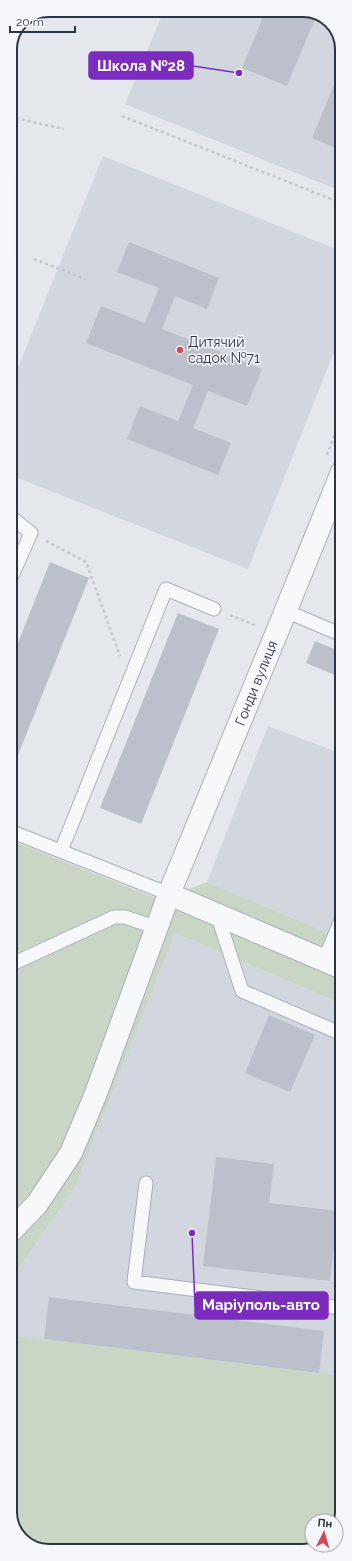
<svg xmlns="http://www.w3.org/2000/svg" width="352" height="1561" viewBox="0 0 352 1561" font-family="Raleway,sans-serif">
<rect width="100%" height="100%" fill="#e4e7ec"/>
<path fill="#d2d6de" d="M164,10H308L329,20L341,41V191L125,104Z
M103,156L341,251V334L248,569L10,475V388Z
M268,726L342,754V939L207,882Z
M175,933L342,1004V1376L11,1335V1280L75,1187Z"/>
<path fill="#c9d6c5" d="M10,840L161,900L207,882L342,939V1004L175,933L75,1187L11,1280Z
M11,1335L342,1376V1431L333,1521H312V1545H320L311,1550L44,1551L22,1540L11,1520Z"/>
<path fill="#bbc0ca" d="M266,10H308L317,14L287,86L242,68Z
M341,68V150L312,138Z
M129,242L219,278L207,309L175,296L162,329L262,369L247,406L208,391L193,428L231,443L218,475L127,439L140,406L178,421L193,385L86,343L101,306L145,323L159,288L117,272Z
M50,562L89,578L10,775V663Z
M178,613L219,629L141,824L100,808Z
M315,641L342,652V678L306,663Z
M269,1015L315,1035L290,1092L245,1073Z
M216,1157L274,1164L269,1203L338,1211L330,1281L203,1266Z
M49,1297L324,1331L319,1373L44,1339Z
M341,1441L342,1512L338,1522L333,1521Z"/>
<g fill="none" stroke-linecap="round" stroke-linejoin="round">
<g stroke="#a9aeb7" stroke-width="15">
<path id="lane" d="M10,516L31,533L10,580
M286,611L342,635
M10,831L169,894
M61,851L166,589L214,609
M217,914L242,991L342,1034
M324,960L342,918
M10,965L114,917H125L157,928
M146,1183L134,1282L342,1308"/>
</g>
<g stroke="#a9aeb7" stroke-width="24">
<path id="street" d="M169,894L342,968
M11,1231L37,1204L71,1153L95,1096L169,894L284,615L342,472"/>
</g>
<path stroke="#c2c5cb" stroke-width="2.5" stroke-dasharray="3 3" stroke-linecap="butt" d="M122,116L341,203
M10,117L64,129
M34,259L85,279
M327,455L341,418
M46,541L86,562L120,656
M230,615L257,626"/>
<use href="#lane" stroke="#f7f8fa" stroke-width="13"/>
<use href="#street" stroke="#f7f8fa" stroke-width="22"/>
</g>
<circle fill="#d1495b" stroke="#f4f6f9" stroke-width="1.5" cx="180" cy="350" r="4"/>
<g text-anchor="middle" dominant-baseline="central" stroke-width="3" stroke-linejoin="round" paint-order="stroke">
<g font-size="14" fill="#2b3445" stroke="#f4f6f9" text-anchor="start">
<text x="188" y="342">Дитячий<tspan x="188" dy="16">садок №71</tspan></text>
</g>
<g font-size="14" fill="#2b3445" stroke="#f4f6f9">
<text transform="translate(256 683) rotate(-68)">Гонди вулиця</text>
</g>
</g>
<path d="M0 0H352V1561H0ZM49 17H303A32 32 0 0 1 335 49V1512A32 32 0 0 1 303 1544H49A32 32 0 0 1 17 1512V49A32 32 0 0 1 49 17Z" fill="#f4f6f9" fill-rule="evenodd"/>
<path fill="none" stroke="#2b3445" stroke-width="2" d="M49 17H303A32 32 0 0 1 335 49V1512A32 32 0 0 1 303 1544H49A32 32 0 0 1 17 1512V49A32 32 0 0 1 49 17Z"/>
<path fill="none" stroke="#7b2cbf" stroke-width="1.5" d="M239 73L193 66M192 1233L195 1305"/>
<g fill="#7b2cbf" stroke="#f4f6f9" stroke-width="1.5">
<circle cx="239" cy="73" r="4"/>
<circle cx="192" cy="1233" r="4"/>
</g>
<g fill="#7b2cbf" stroke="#7b2cbf" stroke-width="1.5">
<rect x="89" y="52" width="104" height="27" rx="4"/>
<rect x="195" y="1292" width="133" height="27" rx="4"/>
</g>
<g font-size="15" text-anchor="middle" font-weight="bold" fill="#fff">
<text x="141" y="71">Школа №28</text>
<text x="261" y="1310">Маріуполь-авто</text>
</g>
<g transform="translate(324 1533) rotate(6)"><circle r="19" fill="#f4f6f9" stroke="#a4a8b1"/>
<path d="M0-3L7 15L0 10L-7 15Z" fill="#d1495b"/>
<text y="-6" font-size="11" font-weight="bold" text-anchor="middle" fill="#2b3445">Пн</text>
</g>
<path d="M10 26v6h65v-6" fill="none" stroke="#2b3445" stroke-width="2"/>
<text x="16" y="26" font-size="12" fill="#2b3445" stroke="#f4f6f9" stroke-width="3" paint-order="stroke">20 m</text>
</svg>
